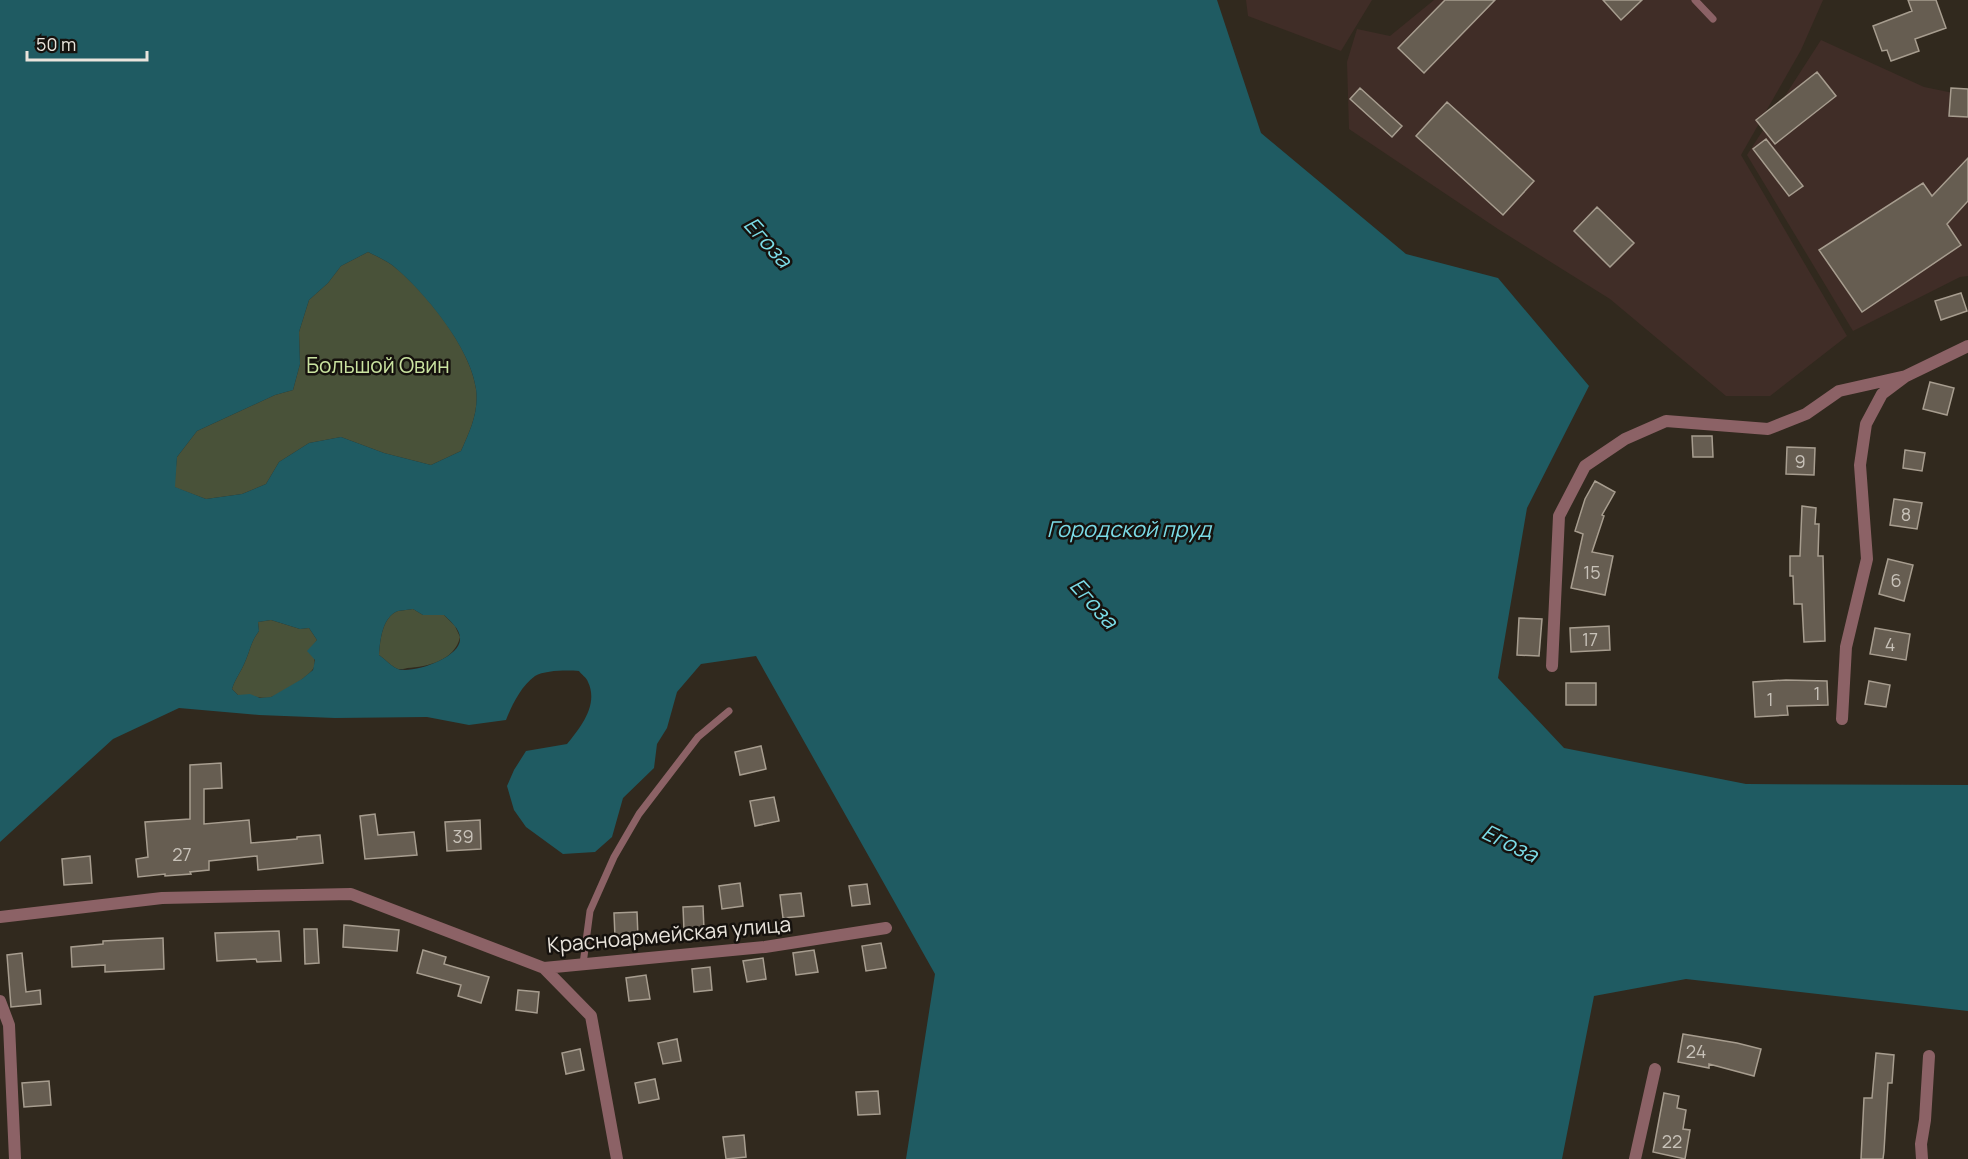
<svg xmlns="http://www.w3.org/2000/svg" width="1968" height="1159" viewBox="0 0 1968 1159" font-family="Manrope,sans-serif">
<rect width="100%" height="100%" fill="#31291e"/>
<path fill="#402d27" d="M1246,0H1372L1341,51L1248,16Z
M1434,0H1823L1801,50L1741,155L1847,336L1770,396H1726L1610,299L1498,229L1349,129L1347,62L1357,29L1390,36Z
M1821,40L1924,87L1968,96V276L1960,277L1853,331L1747,155Z"/>
<path fill="#495239" d="M368,252C376,256 385,260 392,265C424,290 471,348 476,389C479,412 470,431 461,451L431,465L384,453L341,437L309,443L279,462L266,484L242,494L206,499L174,487L177,457L197,431L275,395L293,390L300,364L299,332L309,300L328,283L341,266Z
M413,609L423,615H444L455,626L460,637C455,660 428,667 407,668C407,669 399,669 398,669C392,667 385,659 379,655C380,641 382,617 398,611C403,610 409,610 413,609Z
M271,620L300,629L309,628L317,640L311,648C313,654 316,660 314,667C311,676 280,694 271,697C262,700 249,694 238,695L232,689C235,679 241,672 245,662C250,651 251,641 259,631L258,622Z"/>
<path fill="#1f5b62" fill-rule="evenodd" d="M0,0H1217L1261,133L1406,254L1498,278L1589,386L1527,508L1498,678L1564,748L1746,784L1968,785V1011L1686,979L1594,996L1562,1159H906L935,974L756,656L701,664L677,692L667,728L657,744L654,768L623,798L612,837L595,852L563,854L526,827L514,810L507,786L514,770L526,751L567,744C580,728 599,705 588,682C587,678 581,674 579,671C568,670 545,670 535,676C521,686 512,705 506,720L469,725L427,717L335,718L259,715L179,708L113,739L0,842ZM368,252C376,256 385,260 392,265C424,291 471,348 476,389C479,412 470,431 461,451L431,465L384,453L341,437L309,443L279,462L266,484L242,494L206,499L175,487L177,457L197,431L275,395L293,390L300,364L299,332L309,300L328,283L341,266ZM413,609L423,615H444C450,621 460,629 460,638C462,657 413,674 398,669C392,667 385,659 379,655C380,641 382,617 398,611C402,610 409,610 413,609ZM271,620L300,629L309,628L317,640L307,651L315,660L313,670L302,679L271,697L260,698L250,694L238,695L232,689C235,679 241,672 245,662C250,651 251,641 259,631L258,622Z"/>
<path fill="#665d51" stroke="#a79d8f" stroke-width="1.5" d="M1445,0H1495L1424,73L1398,48Z
M1603,0H1642L1621,20Z
M1908,0H1936L1946,28L1915,39L1919,51L1891,61L1887,50L1882,51L1873,26L1912,11Z
M1817,72L1836,96L1775,144L1756,120Z
M1360,88L1402,126L1392,137L1350,99Z
M1951,88L1968,89V117L1949,116Z
M1447,102L1534,181L1503,215L1416,136Z
M1766,139L1803,186L1789,196L1753,149Z
M1968,158V201L1947,224L1961,245L1862,312L1819,250L1923,183L1932,196Z
M1597,207L1634,243L1610,267L1574,231Z
M1961,293L1967,311L1941,320L1935,301Z
M1930,382L1954,388L1947,415L1923,409Z
M1692,436H1712L1713,457H1693Z
M1787,447L1815,448L1814,475L1786,474Z
M1905,450L1925,453L1922,471L1903,468Z
M1595,481L1615,492L1602,515L1604,516L1592,552L1613,556L1605,595L1571,588L1583,534L1575,531L1585,499Z
M1894,499L1922,503L1917,529L1890,525Z
M1802,506L1816,508L1815,524H1819L1818,556H1823L1825,641L1804,642L1802,604H1794L1793,576H1790V556H1800Z
M1888,559L1913,565L1904,601L1879,594Z
M1519,618L1542,619L1539,656L1517,655Z
M1609,626L1610,650L1571,652L1570,628Z
M1875,628L1910,634L1906,660L1870,654Z
M1786,680L1827,681L1828,705L1787,706L1788,715L1755,717L1753,682Z
M1869,681L1890,685L1886,707L1865,704Z
M1566,683H1596V705H1566Z
M761,746L766,769L740,775L735,752Z
M221,763L222,788L204,789V824L249,820L251,843L297,839V837L320,835L323,863L258,870L257,856L209,861V870L190,872L191,874L165,876V874L138,877L136,859L148,857L145,822L190,819V765Z
M774,797L779,821L755,826L750,801Z
M375,814L378,835L414,832L417,855L365,859L360,816Z
M480,820L481,849L447,851L445,822Z
M90,856L92,883L64,885L62,859Z
M740,883L743,906L722,909L719,886Z
M867,884L870,904L852,906L849,886Z
M801,893L804,916L783,918L780,895Z
M703,906L704,930L684,931L683,907Z
M637,912L638,937H615L614,913Z
M344,925L399,930L397,951L343,947Z
M304,929H317L319,963L305,964Z
M279,931L281,961L257,962L256,959L217,961L215,933Z
M163,938L164,969L105,972V965L72,967L71,947L103,944V941Z
M881,943L886,968L866,971L862,946Z
M423,950L446,957L444,964L489,977L481,1003L458,996L461,985L417,973Z
M814,950L818,972L796,975L793,953Z
M22,953L26,992L40,990L41,1004L11,1007L7,955Z
M763,958L766,979L747,982L743,961Z
M710,967L712,990L694,992L692,969Z
M646,975L650,999L629,1001L626,978Z
M518,990L539,992L537,1013L516,1010Z
M1683,1034L1737,1043L1761,1049L1754,1076L1709,1064V1068L1678,1062Z
M677,1039L681,1061L663,1064L658,1043Z
M580,1049L584,1070L566,1074L562,1053Z
M1876,1053L1894,1055L1892,1083H1888L1884,1151L1883,1159H1861L1864,1098H1872Z
M655,1079L659,1099L639,1103L635,1083Z
M49,1081L51,1105L24,1107L22,1083Z
M878,1091L880,1114L858,1115L856,1092Z
M1664,1093L1679,1096L1677,1108L1686,1110L1683,1129L1690,1130L1685,1159L1653,1152Z
M744,1135L746,1157L726,1159L723,1137Z"/>
<g fill="none" stroke-linecap="round" stroke-linejoin="round">
<path stroke="#8c6266" stroke-width="7" d="M1695,0L1713,19
M583,964L590,911L614,857L639,814L698,737L729,711"/>
<path stroke="#8c6266" stroke-width="12" d="M1552,666L1559,516L1585,466L1625,439L1666,421L1768,429L1806,414L1839,391L1906,376
M1842,719L1846,647L1867,559L1860,465L1866,424L1882,394L1906,376L1968,346
M0,917L162,898L351,894L544,968L765,947L886,928
M544,968L591,1016L617,1159
M0,1001L9,1025L15,1159
M1635,1159L1655,1069
M1922,1159L1921,1144L1925,1120L1929,1056"/>
</g>
<g text-anchor="middle" dominant-baseline="central" stroke-width="5" stroke-linejoin="round" paint-order="stroke">
<g font-size="18" fill="#c8c2b9">
<text x="1800" y="461">9</text>
<text x="1906" y="514">8</text>
<text x="1592" y="572">15</text>
<text x="1896" y="580">6</text>
<text x="1590" y="639">17</text>
<text x="1890" y="644">4</text>
<text x="1817" y="693">1</text>
<text x="1770" y="699">1</text>
<text x="463" y="836">39</text>
<text x="182" y="854">27</text>
<text x="1696" y="1051">24</text>
<text x="1672" y="1141">22</text>
</g>
<g font-size="21" fill="#cae3a0" stroke="#16120e">
<text x="378" y="365">Большой Овин</text>
</g>
<g font-size="21" fill="#e9e4dc" stroke="#16120e">
<text transform="translate(669 934) rotate(-5)">Красноармейская улица</text>
</g>
<g font-size="22" font-style="italic" fill="#7bdbe6" stroke="#16120e">
<text transform="translate(768 242) rotate(48)">Егоза</text>
<text x="1129" y="529">Городской пруд</text>
<text transform="translate(1094 603) rotate(48)">Егоза</text>
<text transform="translate(1510 843) rotate(26)">Егоза</text>
</g>
</g>
<path d="M27 51v9h120v-9" fill="none" stroke="#e9e4dc" stroke-width="3"/>
<text x="36" y="51" font-size="18" fill="#e9e4dc" stroke="#16120e" stroke-width="4.5" paint-order="stroke">50 m</text>
</svg>
